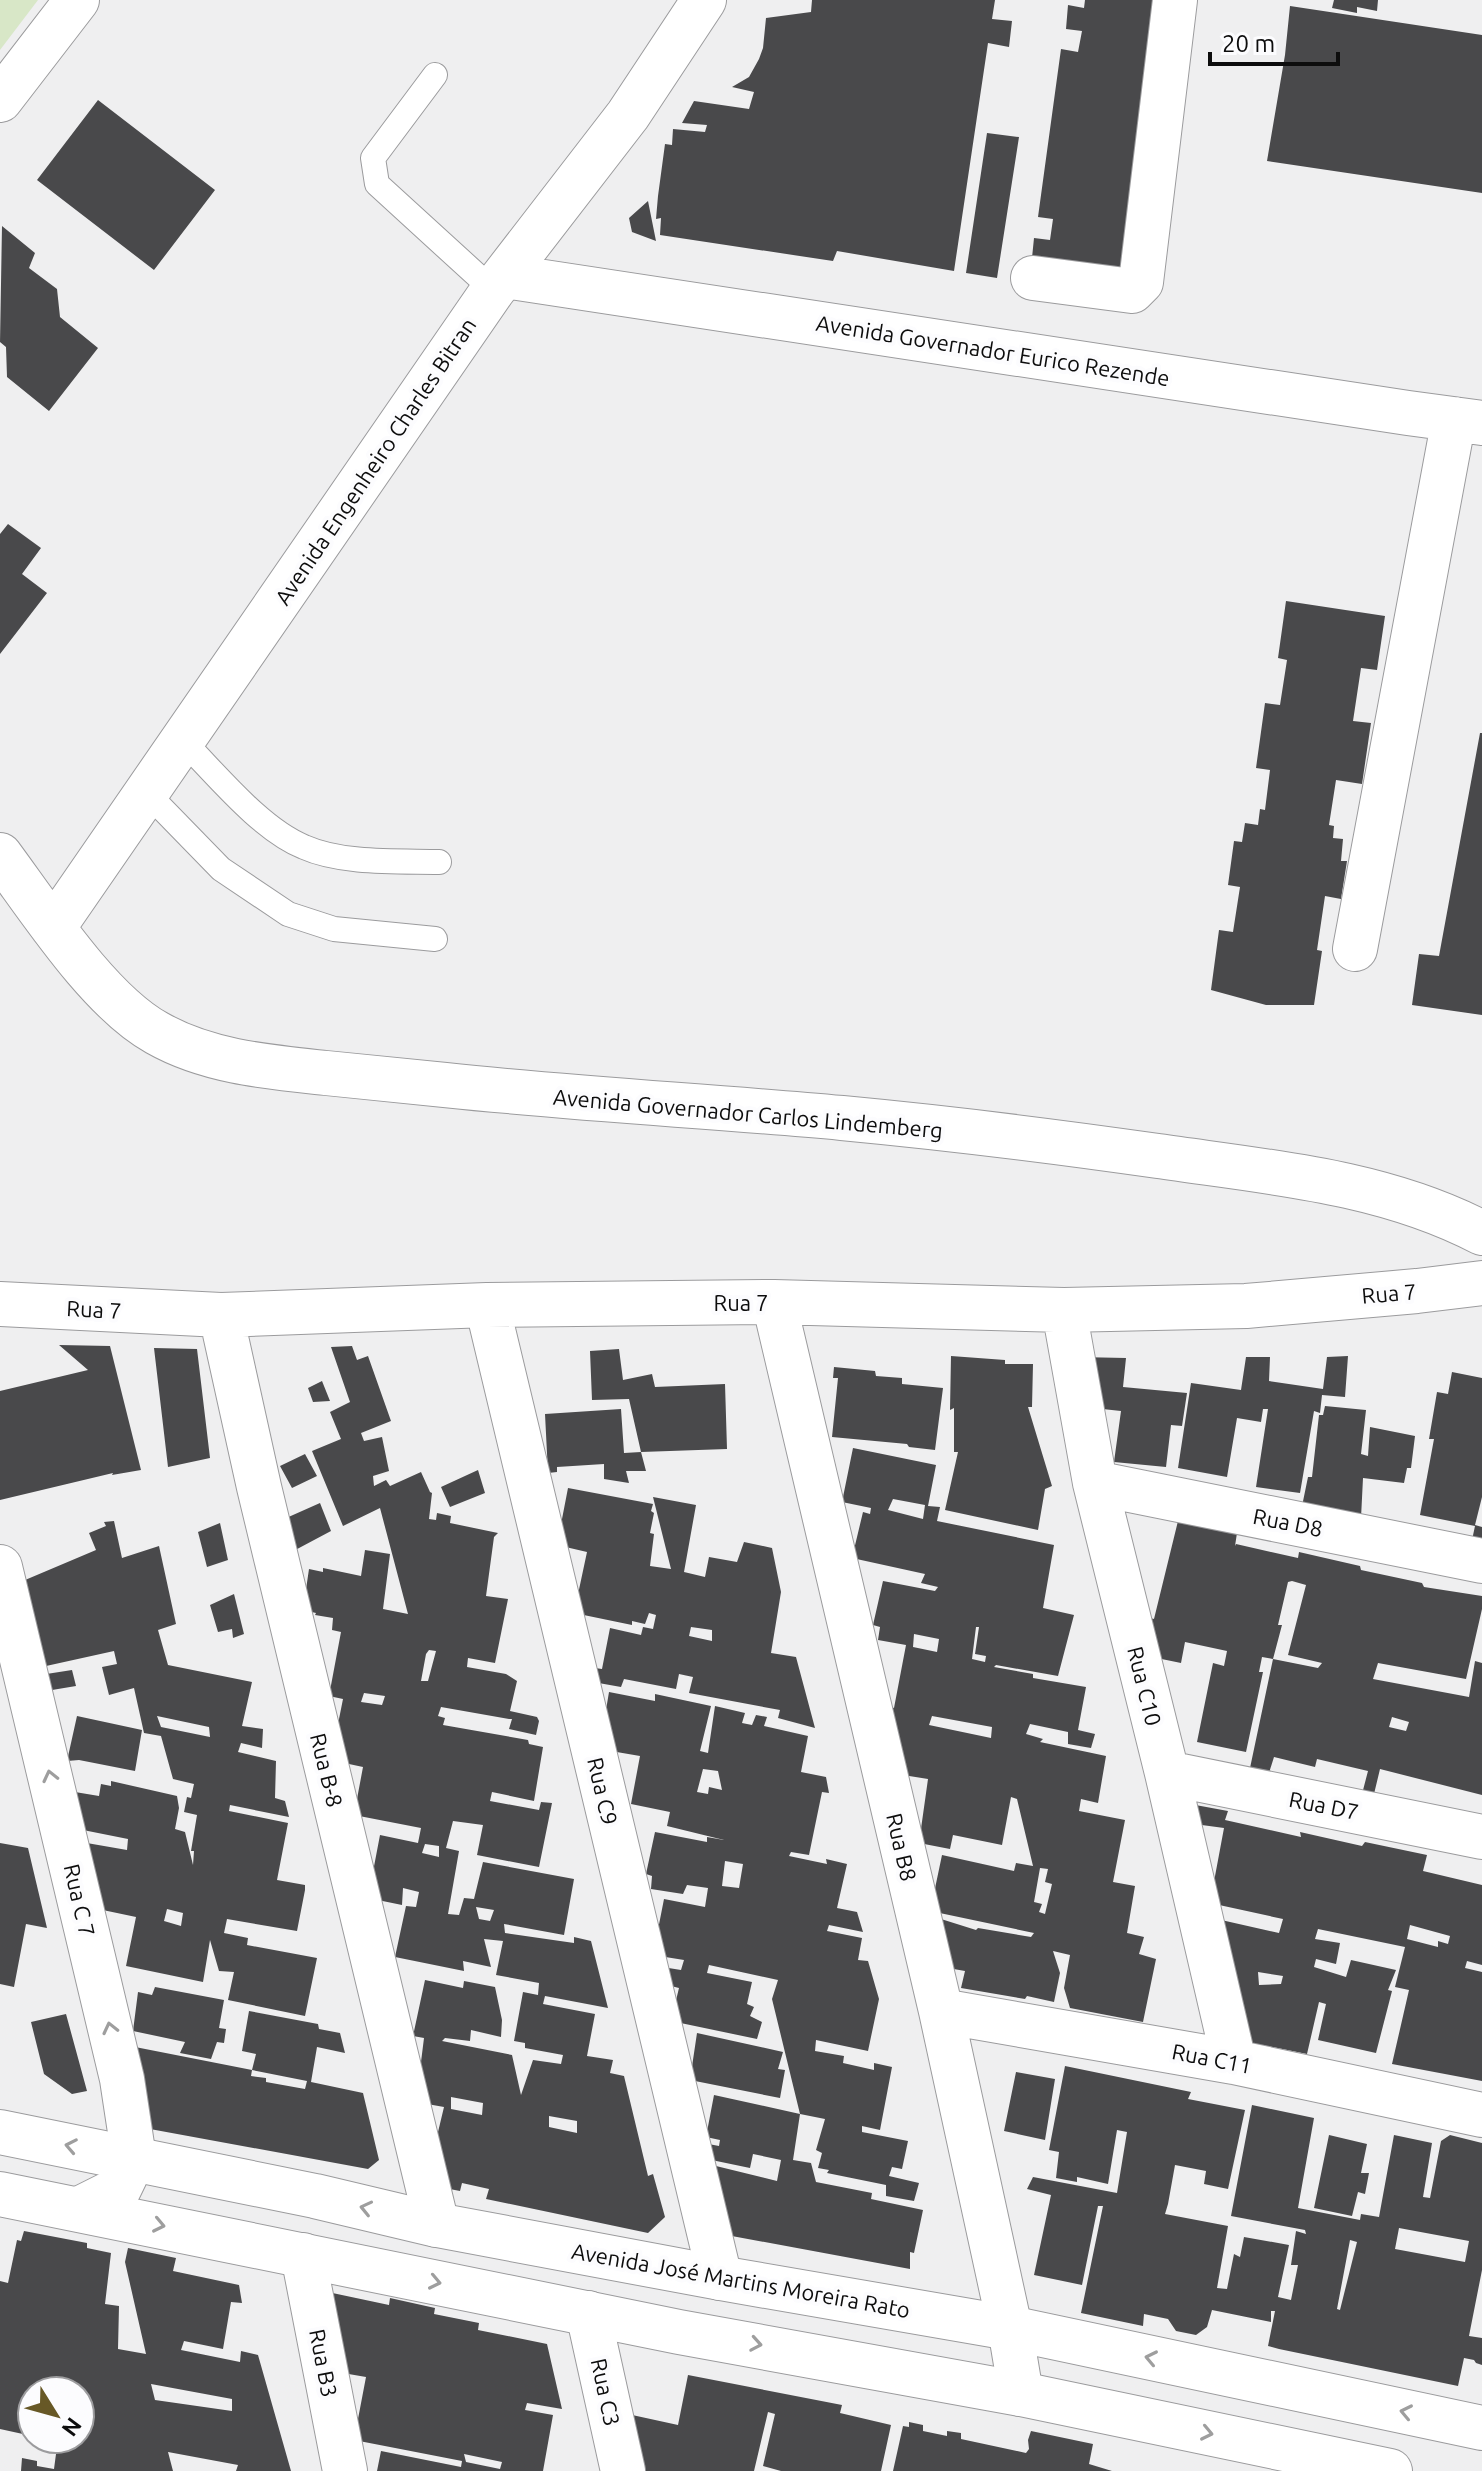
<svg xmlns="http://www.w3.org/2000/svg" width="1482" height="2471" viewBox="0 0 1482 2471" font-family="Ubuntu,sans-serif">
<rect width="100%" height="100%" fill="#efeff0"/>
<path fill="#d8e7c7" d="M0,0H38L0,50Z"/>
<path fill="#49494b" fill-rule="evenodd" d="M812,0H995L992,19L1012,21L1009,47L988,43L954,271L837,251L833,261L660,235L661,218L656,219L658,196L665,144L672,145L673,129L705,132L707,125L682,123L694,101L749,109L754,92L732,87L749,77L759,59L763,48L766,18L811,12Z
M1085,0H1155L1121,274L1032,258L1034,238L1050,240L1053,219L1038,217L1061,49L1078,52L1082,31L1066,29L1068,5L1084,8Z
M1334,0H1378L1377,11L1357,7V13L1332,8Z
M1290,6L1482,35V193L1267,161L1285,55Z
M98,100L215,190L154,270L37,180Z
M987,133L1019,137L997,278L966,273Z
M648,201L656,241L632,232L629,218Z
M2,226L35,253L29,268L57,289L60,317L98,348L49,411L7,377L6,347L0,342Z
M8,524L41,548L22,574L47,593L0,654V534Z
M1286,601L1385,616L1377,670L1361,668L1353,721L1371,723L1362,784L1336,780L1329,825L1334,826L1333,838L1343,839L1341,861H1347L1341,899L1325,896L1317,950L1322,951L1314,1005H1266L1211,990L1219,930L1233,932L1240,887L1228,885L1234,841L1242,842L1245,823L1258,825L1260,809L1265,810L1270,770L1256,768L1265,703L1280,705L1287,660L1278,658Z
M1480,733H1482V1015L1412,1005L1419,954L1439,956Z
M59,1345L110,1346L141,1470L112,1475L113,1473L0,1500V1391L88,1370Z
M352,1346L357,1360L368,1356L391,1421L361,1433L364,1441L382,1437L389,1471L373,1476L374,1486L386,1480L390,1486L421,1472L430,1492L432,1493L429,1519L436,1520L437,1513L451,1516L450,1523L498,1533L494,1537L486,1596L508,1599L495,1663L468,1658L467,1667L506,1674L517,1681L510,1711L537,1717L539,1721L536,1735L509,1729L512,1719H509L441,1707L438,1716L445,1718L443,1725L528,1740L529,1744L543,1747L534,1801L492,1792L490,1801L539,1810L541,1802L552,1803L539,1867L477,1855L483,1825L453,1821L446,1848L459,1851L448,1914L459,1915L464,1898L474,1899L483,1862L574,1879L564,1935L504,1924L505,1933L574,1943V1937L591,1941L608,2008L545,1996L543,2004L595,2014L587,2056L613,2060L610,2073L624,2076L648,2176L653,2174L665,2217L648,2233L486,2199L489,2189L462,2183L460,2191L429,2185L433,2153L444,2107L416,2102L424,2038L413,2036L425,1980L463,1988L464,1981L495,1987L502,2020L501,2037L471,2030L470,2041L445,2038L442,2041L512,2055L521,2095L533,2060L561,2064L563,2055L525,2048V2043L514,2041L523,1992L538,1995L539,1983L496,1975L503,1941L484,1939L491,1967L463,1961L464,1971L395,1957L406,1906L416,1907L419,1892L403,1888L402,1905L368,1898L380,1835L418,1843L421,1828L354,1815L363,1767L335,1761L333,1749L343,1699L329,1696L341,1632L332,1630L333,1618L315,1615L316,1613L303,1610L309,1569L323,1572V1568L361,1576L365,1550L390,1554L383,1609L408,1614L380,1508L343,1526L312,1451L341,1439L330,1412L350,1402L331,1347ZM429,1650L436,1651L428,1681H421L426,1654ZM364,1693L385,1696L382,1705L361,1702ZM425,1844L439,1846V1857L422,1853ZM476,1907L494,1910L490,1921L479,1919ZM451,2097L483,2103L482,2115L451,2109ZM549,2116L577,2121V2133L549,2127Z
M154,1348L197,1349L210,1458L168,1467Z
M619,1349L623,1380L652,1374L655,1387L725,1384L727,1449L641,1452L646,1471H626L629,1483L604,1479V1464L557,1467V1472L548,1473L545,1414L621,1409L624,1453L641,1452L629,1399L592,1400L590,1351Z
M951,1356L1005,1360V1364H1033L1032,1407H1028L1052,1486L1045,1489L1038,1530L945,1510L958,1452H954V1408L950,1410Z
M1348,1356L1345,1397L1322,1395L1320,1413L1314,1411L1300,1493L1256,1487L1268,1409H1263L1261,1422L1237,1418L1227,1477L1178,1468L1191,1383L1241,1390L1246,1357H1270L1269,1381L1323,1389L1327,1357Z
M1078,1357L1126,1358L1123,1387L1187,1393L1182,1426L1171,1425L1166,1467L1114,1462L1121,1411L1084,1407Z
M834,1367L875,1371L876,1376L902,1378V1384L943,1388L935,1450L909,1447L907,1444L832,1437L838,1378H833Z
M1452,1372L1482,1378V1497L1475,1525L1482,1527V1542L1472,1540L1475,1526L1420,1515L1434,1439H1429L1437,1392L1448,1394Z
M322,1381L330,1401L313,1402L308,1388Z
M1325,1406L1366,1410L1361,1454L1368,1456L1370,1427L1415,1436L1411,1468H1407L1404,1483L1363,1478L1361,1518L1301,1511L1308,1477H1312L1319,1415H1323Z
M853,1448L936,1465L928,1506L940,1507L937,1521L1054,1545L1043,1608L1074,1615L1058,1676L996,1665L994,1667L1033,1674V1678L1086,1687L1078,1730L1095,1734L1091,1748L1068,1744V1732L1030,1724L1026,1734L1043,1739L1040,1742L1106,1756L1098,1803L1081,1799L1079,1811L1125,1820L1113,1882L1135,1886L1127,1933L1144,1937L1139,1954L1156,1959L1143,2022L1070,2008L1064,1988L1070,1955L1053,1951L1060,1973L1054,2002L1027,1996L1025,1999L961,1988L965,1971L948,1968L941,1919L976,1930L978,1928L1031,1937L1034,1933L935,1912L933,1898L942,1855L1014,1871L1016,1863L1033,1866L1017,1799L1011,1797L1002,1845L953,1835L950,1849L919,1843L928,1779L903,1775L887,1706L894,1708L906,1645L878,1640L880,1627L873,1625L883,1581L935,1591L938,1587L921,1583L925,1574L852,1558L863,1512L870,1514L871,1508L842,1502ZM893,1499L925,1505L923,1519L888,1510ZM976,1627H979L975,1654L986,1656L985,1662L972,1659ZM914,1634L939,1639L937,1652L913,1647ZM932,1716L992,1727L991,1738L929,1725ZM1040,1868L1048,1869L1045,1882L1052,1884L1045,1914L1039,1912L1042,1904L1034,1902Z
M305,1454L317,1476L292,1488L280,1466Z
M478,1470L485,1493L450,1507L441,1487Z
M568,1488L653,1504L651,1511L654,1513L650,1533L654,1534L650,1566L671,1569L653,1497L696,1505L684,1572L705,1577L709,1557L737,1562L744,1542L772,1548L781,1592L771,1653L796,1657L815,1728L778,1718L780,1710L689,1693L693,1677L679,1674L676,1689L624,1679L621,1687L593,1682L595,1668L602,1669L610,1628L641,1635L643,1627L653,1629L656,1615L649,1613L645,1624L632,1621V1625L574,1613L587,1552L557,1545ZM691,1627L712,1630V1641L689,1636Z
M320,1503L331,1531L284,1556V1519Z
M114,1521L122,1558L159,1546L176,1624L158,1630L168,1665L252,1682L242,1726L263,1729L262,1748L241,1743L238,1752L276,1761L275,1798L285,1801L289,1817L230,1805L229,1811L288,1823L277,1880L305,1885V1890L297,1931L227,1919L224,1933L248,1938L247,1945L317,1958L305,2016L228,2000L234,1972L219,1971L210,1940L203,1982L126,1966L136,1917L98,1909L81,1842L127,1850L128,1839L78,1829L69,1791L99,1796L101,1784L111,1786V1781L177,1796L179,1808L175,1829L185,1832L193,1865L194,1851H191L197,1815L184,1812L187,1797L191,1798L194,1784L173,1779L161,1736L144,1733L134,1688L109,1695L102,1667L117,1664L114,1651L37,1668L18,1583L96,1550L89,1533L106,1526L104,1522ZM157,1716L209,1727L210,1737L161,1727ZM167,1909L183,1913L181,1926L164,1921Z
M1178,1521L1237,1533L1235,1546L1236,1544L1298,1558L1299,1552L1360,1566L1361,1570L1422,1583L1424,1587L1482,1596V1609L1466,1679L1378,1663L1373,1679L1469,1697L1475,1661L1482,1663V1795L1380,1769L1374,1794H1362L1368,1771L1317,1759L1315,1767L1274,1757L1268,1776L1250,1768L1273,1659L1318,1668L1322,1663L1288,1655L1306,1585L1292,1581L1288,1582L1278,1625H1282L1273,1659L1262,1657L1259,1672H1263L1246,1752L1197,1742L1213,1663L1224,1666L1227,1651L1185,1642L1181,1663L1147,1656L1138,1615L1154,1619ZM1392,1717L1409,1722L1406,1731L1389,1727Z
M220,1523L228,1560L207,1567L198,1532Z
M234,1594L244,1634L233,1638L232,1629L218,1632L210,1605Z
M72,1670L76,1686L52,1690V1686L43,1687L40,1675Z
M609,1692L655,1701V1694L711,1706L700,1751L708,1753L715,1706L745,1713L742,1723L752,1725L756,1715L767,1717L764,1726L808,1736L801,1772L826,1777L829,1793L822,1792L809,1855L791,1852L789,1856L827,1864L826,1859L847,1864L837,1908L857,1912L863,1932L829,1925L827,1931L862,1938L858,1960L868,1961L879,1999L868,2051L816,2040L815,2051L844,2056L843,2063L874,2070V2063L892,2067L880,2130L862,2126V2132L908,2141L902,2169L892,2167L889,2176L919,2183L914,2201L886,2196V2185L827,2173L829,2170L818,2168L822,2153L816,2150L825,2119L800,2114L772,1999L778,1980L709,1965L707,1973L752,1982L747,2004L754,2007L750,2016L762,2022L757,2039L671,2021L679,1988L659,1983L656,1966L681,1970L684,1960L653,1955L664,1899L705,1907L708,1888L687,1885L683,1894L651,1889L652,1876L646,1874L655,1832L707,1842V1837L724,1840L667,1826L670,1812L631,1804L640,1756L605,1750L602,1734ZM703,1769L718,1771L722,1790L709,1787L708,1794L697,1792ZM725,1861L743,1864L739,1888L722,1886Z
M77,1716L142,1730L135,1771L79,1760L67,1761Z
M1190,1804L1228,1811L1225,1820L1301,1837L1300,1832L1362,1846L1365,1842L1427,1855L1423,1871L1482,1885V1965L1467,1961L1465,1968L1482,1972V2081L1392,2064L1409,1990L1395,1987L1405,1947L1318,1929L1315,1939L1340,1943L1336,1964L1316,1959L1314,1967L1346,1977L1351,1960L1396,1970L1388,1990L1392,1991L1376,2053L1318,2040L1326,2004L1319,2002L1307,2054L1262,2045L1260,2053L1238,2050L1208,1917L1279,1933L1283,1919L1210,1903L1224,1828L1187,1823ZM1410,1925L1450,1936L1448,1944L1438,1941V1947L1407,1939ZM1258,1972L1283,1976L1281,1984L1259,1985Z
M0,1843L28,1848L47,1928L26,1924L14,1987L0,1984Z
M155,1987L224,2000L219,2028L226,2029L224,2043L217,2042L211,2059L180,2053L185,2042L133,2031L138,1992L152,1995Z
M249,2011L318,2024L319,2029L340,2033L345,2053L317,2047L311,2082L363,2093L379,2160L368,2169L150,2129L130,2046L252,2070L251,2076L266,2078V2082L305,2089L307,2081L252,2070L256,2054L242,2051Z
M66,2014L87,2091L72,2094L44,2074L31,2022Z
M697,2033L783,2052L778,2069L785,2070L780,2098L690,2080Z
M1065,2066L1191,2092L1188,2099L1245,2110L1228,2189L1204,2184L1206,2171L1175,2165L1168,2204L1165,2214L1228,2226L1217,2288L1227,2289L1234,2254L1240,2257L1244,2237L1289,2245L1278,2297L1291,2300L1298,2265H1291L1296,2231L1306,2234L1305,2230L1231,2216L1252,2105L1314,2118L1298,2208L1360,2220L1361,2214L1379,2217L1394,2135L1432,2143L1423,2197L1430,2198L1441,2141L1450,2135L1482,2143V2270L1469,2336L1482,2338V2365L1476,2363L1474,2360L1464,2358L1458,2386L1279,2349L1268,2346L1275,2311H1271V2322L1212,2310L1207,2327L1196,2335L1176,2331L1168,2319L1144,2314L1143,2326L1081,2313L1103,2206H1098L1082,2285L1034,2275L1051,2195L1027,2189L1033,2177L1117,2193L1127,2132L1117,2130L1108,2184L1077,2177V2182L1056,2178L1059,2152L1049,2150ZM1399,2228L1469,2241L1465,2262L1395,2249ZM1350,2240L1357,2242L1340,2310L1337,2309Z
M1016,2072L1055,2079L1045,2140L1004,2131Z
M714,2095L800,2114L793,2160L811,2163L816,2182L872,2193L871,2199L923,2210L914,2253L910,2252V2269L721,2234L716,2166L777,2181L781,2160L753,2154L750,2168L702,2158L698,2142L719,2146L720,2140L706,2137Z
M1329,2135L1367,2144L1361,2173H1369L1365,2194L1358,2192L1352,2216L1314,2208Z
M24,2231L87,2243V2248L111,2253L105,2304L119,2306L118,2349L146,2354L125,2262L128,2248L176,2258L173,2271L239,2285L242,2303L231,2302L223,2349L184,2341L181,2350L240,2362L241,2351L258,2355L291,2471H236L238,2465L168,2452L173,2471H21L22,2458L37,2461V2466L54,2469L58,2439H80V2391H32V2436L0,2429V2281L8,2283L17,2240L21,2241ZM151,2384L232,2399V2411L155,2400Z
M323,2291L389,2305L390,2298L435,2308L434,2314L479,2323L478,2330L547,2344L562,2409L527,2403L525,2410L553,2415L543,2471H377L381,2451L461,2467L462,2461L354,2440L366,2377L337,2372ZM464,2454L502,2462L500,2469L466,2462Z
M688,2375L842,2405L840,2413L891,2425L881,2471H781L763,2466L775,2414L768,2412L754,2471H633L623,2413L678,2425Z
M909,2422L923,2425V2431L947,2436V2431L961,2433V2439L1026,2453L1029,2449L1028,2440L1031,2431L1093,2444L1089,2464L1112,2471H893L903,2426L909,2427Z"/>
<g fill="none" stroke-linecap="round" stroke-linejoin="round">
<g stroke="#9b9b9d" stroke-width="26">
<path id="service" d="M435,75L373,158L377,184L493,290
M183,741C217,775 260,829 304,847C342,864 397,861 439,862
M146,792L221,869L288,914L334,929L435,939"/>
</g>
<g stroke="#9b9b9d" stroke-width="46">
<path id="minor" d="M0,100L77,0
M504,276L1408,413L1482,423
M1033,278L1132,291L1141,282L1175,0
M0,855C40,909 99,1001 157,1033C208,1062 269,1067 326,1073C366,1077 406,1081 445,1085C577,1099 710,1106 842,1118C948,1128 1053,1141 1158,1156C1268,1172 1383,1181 1482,1233
M53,928L493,290L628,115L704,0
M1355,949L1454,419
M774,1302L941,2011L1010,2328L1021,2394
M0,1304L221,1315L487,1305L774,1302L1064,1310L1246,1306L1417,1291L1482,1283
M487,1305L720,2278
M1064,1310L1095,1483L1167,1773L1234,2062
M221,1315L259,1487L437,2225
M1095,1483L1482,1561
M0,1567L122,2079L134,2158L119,2189L79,2209
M1167,1773L1482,1837
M941,2011L1234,2062L1482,2115
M303,2255L345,2471
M588,2313L623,2471"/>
</g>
<g stroke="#9b9b9d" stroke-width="46">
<path id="tertiary" d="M0,2132L315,2196L437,2225L720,2278L1010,2328L1482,2428
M0,2194L679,2332L1021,2394L1390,2471"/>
</g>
<use href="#service" stroke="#fff" stroke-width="24"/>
<use href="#minor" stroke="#fff" stroke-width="44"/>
<use href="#tertiary" stroke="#fff" stroke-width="44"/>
</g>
<defs><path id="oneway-chevron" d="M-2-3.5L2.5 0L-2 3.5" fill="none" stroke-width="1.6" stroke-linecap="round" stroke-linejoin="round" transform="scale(2)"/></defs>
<g stroke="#9e9e9e">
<use href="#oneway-chevron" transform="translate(50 1776) rotate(-103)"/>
<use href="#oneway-chevron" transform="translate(110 2028) rotate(-103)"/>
<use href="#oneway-chevron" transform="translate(71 2146) rotate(-169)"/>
<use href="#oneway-chevron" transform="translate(366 2208) rotate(-167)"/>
<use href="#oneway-chevron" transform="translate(159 2225) rotate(12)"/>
<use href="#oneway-chevron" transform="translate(435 2282) rotate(12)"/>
<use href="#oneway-chevron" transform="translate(756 2344) rotate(10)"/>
<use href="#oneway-chevron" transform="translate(1151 2358) rotate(-168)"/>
<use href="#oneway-chevron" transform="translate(1406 2412) rotate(-168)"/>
<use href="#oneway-chevron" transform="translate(1207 2433) rotate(12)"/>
</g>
<g text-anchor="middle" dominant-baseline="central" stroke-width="8" stroke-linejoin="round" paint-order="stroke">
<g font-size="22" fill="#0d0d0d" stroke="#fcfcfe">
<text transform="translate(993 350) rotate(9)">Avenida Governador Eurico Rezende</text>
<text transform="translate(375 461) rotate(-56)">Avenida Engenheiro Charles Bitran</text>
<text transform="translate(748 1113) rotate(5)">Avenida Governador Carlos Lindemberg</text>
<text transform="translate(1389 1293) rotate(-5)">Rua 7</text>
<text x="741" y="1302">Rua 7</text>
<text transform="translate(94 1309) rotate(3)">Rua 7</text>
<text transform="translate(1288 1522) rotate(11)">Rua D8</text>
<text transform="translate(1145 1686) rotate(76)">Rua C10</text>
<text transform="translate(327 1770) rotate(76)">Rua B-8</text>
<text transform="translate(603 1791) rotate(77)">Rua C9</text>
<text transform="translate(1324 1805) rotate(11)">Rua D7</text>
<text transform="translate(902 1847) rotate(77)">Rua B8</text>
<text transform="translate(80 1900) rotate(77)">Rua C 7</text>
<text transform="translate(1212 2058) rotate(11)">Rua C11</text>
<text transform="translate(741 2280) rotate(10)">Avenida José Martins Moreira Rato</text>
<text transform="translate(324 2363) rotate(79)">Rua B3</text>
<text transform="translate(606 2392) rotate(78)">Rua C3</text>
</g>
</g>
<g transform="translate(56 2415) rotate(127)"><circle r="38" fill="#fcfcfe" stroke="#9c9c9e" stroke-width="2"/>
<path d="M0-6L14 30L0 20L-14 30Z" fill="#675826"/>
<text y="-12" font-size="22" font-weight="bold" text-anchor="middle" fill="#0d0d0d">N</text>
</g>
<path d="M1210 52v12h128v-12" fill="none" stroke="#0d0d0d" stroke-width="4"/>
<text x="1222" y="52" font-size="24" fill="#0d0d0d" stroke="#fcfcfe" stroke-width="6" paint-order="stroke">20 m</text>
</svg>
